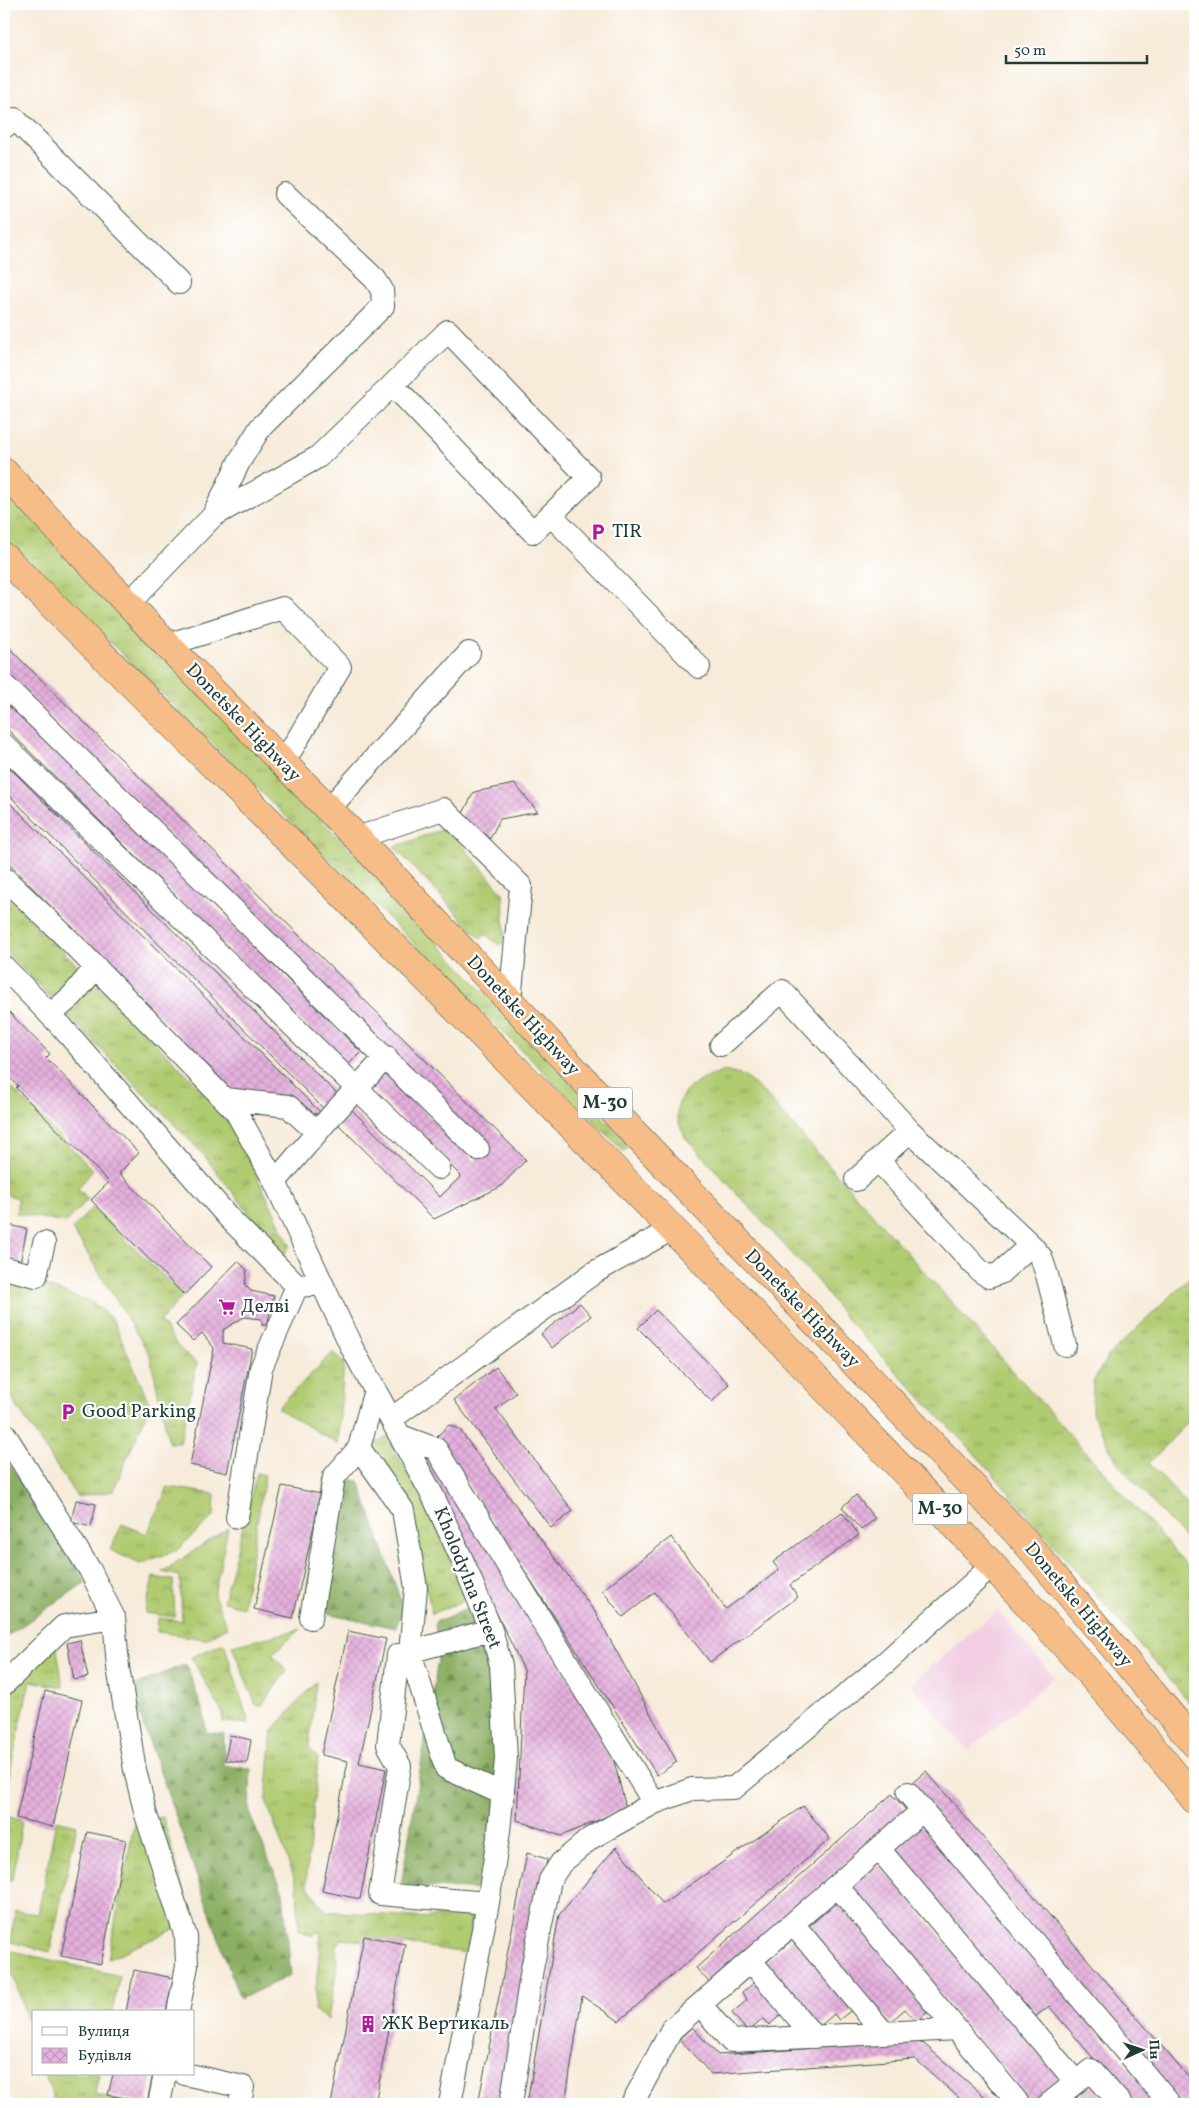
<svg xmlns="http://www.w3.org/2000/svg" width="1199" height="2108" viewBox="0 0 1199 2108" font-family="Vollkorn,serif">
<defs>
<pattern id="grass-tufts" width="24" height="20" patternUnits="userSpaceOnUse" patternTransform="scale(1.25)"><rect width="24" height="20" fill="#b1cb71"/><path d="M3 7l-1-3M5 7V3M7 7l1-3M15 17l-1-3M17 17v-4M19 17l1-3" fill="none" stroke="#8fa65e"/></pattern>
<pattern id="forest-firs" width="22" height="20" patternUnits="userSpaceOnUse" patternTransform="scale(1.25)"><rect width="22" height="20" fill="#8caf63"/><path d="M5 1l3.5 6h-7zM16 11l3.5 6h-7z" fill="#729052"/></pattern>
<pattern id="park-crowns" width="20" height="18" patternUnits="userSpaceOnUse" patternTransform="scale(1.25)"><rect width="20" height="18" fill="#b1cb71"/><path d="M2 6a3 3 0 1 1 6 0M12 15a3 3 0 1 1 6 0" fill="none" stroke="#8fa65e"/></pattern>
<pattern id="building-cross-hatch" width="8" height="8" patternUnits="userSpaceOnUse" patternTransform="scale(1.25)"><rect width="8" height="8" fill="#e5b0dd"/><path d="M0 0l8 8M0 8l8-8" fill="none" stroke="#c498be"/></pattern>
</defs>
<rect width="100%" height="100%" fill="#fff"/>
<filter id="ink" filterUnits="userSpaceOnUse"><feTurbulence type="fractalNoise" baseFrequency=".02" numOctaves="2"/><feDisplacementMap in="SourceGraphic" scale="10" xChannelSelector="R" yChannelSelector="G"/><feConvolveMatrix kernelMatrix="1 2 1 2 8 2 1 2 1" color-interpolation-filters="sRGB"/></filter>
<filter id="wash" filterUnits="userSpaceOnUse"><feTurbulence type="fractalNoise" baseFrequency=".0096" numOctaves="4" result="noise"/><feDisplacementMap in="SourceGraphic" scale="20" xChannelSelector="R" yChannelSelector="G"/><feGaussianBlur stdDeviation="1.12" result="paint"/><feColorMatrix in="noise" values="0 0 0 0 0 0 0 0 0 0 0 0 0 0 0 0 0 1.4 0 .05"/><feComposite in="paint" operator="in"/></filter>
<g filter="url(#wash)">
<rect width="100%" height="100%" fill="#f7ebd9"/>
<path fill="#f2cfe2" d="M997,1610L1054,1677L968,1751L911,1684Z"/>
<path fill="url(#grass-tufts)" stroke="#688452" d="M4,485L629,1145L624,1152L4,537Z
M441,830H445L454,836L503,893L505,940L499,945L485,934L481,939L394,847Z
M4,893L227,1114L290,1245L283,1257L203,1154L4,950Z
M724,1071L744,1076L763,1092L1195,1574V1709L985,1465L843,1315L819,1283L685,1137C683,1132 679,1125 678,1119C672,1092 703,1076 724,1071Z
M4,1080L93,1170L78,1188L88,1199L65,1223L16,1213L18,1198L4,1194Z
M93,1207L183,1296L160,1321L180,1349L197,1363L180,1443H169L150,1355L72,1229Z
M1195,1273V1415L1149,1463L1195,1514V1549L1118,1464L1092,1413L1093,1382L1108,1356Z
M4,1276L39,1284L93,1303L113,1320L150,1405L113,1491L77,1497L4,1387Z
M333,1352L344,1362L338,1444L277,1408Z
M387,1437L428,1509L467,1599L432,1614L409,1509L371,1445Z
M257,1473L265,1475L243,1607L223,1602Z
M168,1487L215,1494L214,1516L177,1550L140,1564L110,1550L122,1524L147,1534Z
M228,1528L214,1595L227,1627L205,1639L157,1632L158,1618L182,1621L180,1576L162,1572Z
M301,1629L272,1654L287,1671L261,1706L256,1705L232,1646Z
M56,1643L63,1687L30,1681L4,1799V1696Z
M224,1643L249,1724L223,1722L222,1712L191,1657Z
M316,1682L309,1748L318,1758L306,1884L326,1911L430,1918L468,1907L478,1919L473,1954L421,1946L341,1939L336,1948C340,1965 331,1999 328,2019L314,2010L321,1932L315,1933L313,1936L299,1931L297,1885L266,1801L272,1731Z
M4,1815L22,1821L13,1879L4,1884Z
M163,1817L192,1921L108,1959L135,1820Z
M56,1820L77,1825L50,1952L11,1942L15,1911L38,1914Z
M4,1949L120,1976L112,2012H34V2039Z
M45,2074H99L95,2094L133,2104H55Z"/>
<path fill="url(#forest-firs)" stroke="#56764c" d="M4,1456L86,1582L4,1638Z
M326,1478L359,1481L404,1610L395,1628L304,1608Z
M470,1608L488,1640L499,1779L484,1890L401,1885L438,1660L435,1622Z
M186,1664L204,1714L206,1732L224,1734V1765L251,1769L249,1813L283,1892L291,1975L240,1999L130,1687Z"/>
<path fill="url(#park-crowns)" stroke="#688452" d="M153,1577L173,1580L175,1617L145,1613Z"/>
<g id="blocks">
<path fill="url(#building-cross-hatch)" d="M4,643L526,1160L500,1187L434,1219L336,1122L350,1108L440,1197L461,1176L371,1087L385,1073L474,1161L487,1148L4,671Z
M4,698L361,1052L347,1066L4,726Z
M4,762L339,1096L325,1110L4,790Z
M515,784L538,812L500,819L485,848L459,821L474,792Z
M4,797L323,1115L241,1099L4,859Z
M4,1007L50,1054L46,1058L139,1153L119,1173L211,1267L184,1295L91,1200L109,1182L16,1088L18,1086L4,1071Z
M9,1225L27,1229L20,1263L4,1260V1247Z
M238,1261L247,1270L245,1285L251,1291L274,1296L267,1325H262V1319L244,1317L223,1330V1343L252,1349L227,1473L190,1465L214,1348L202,1333L193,1341L176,1325Z
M580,1303L591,1316L552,1348L541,1334Z
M656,1310L729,1384L712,1402L638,1328Z
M496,1367L516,1393L496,1409L573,1511L551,1528L454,1400Z
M449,1425L459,1429L595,1612L677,1762L657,1775L437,1436Z
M434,1457L611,1749L626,1808L561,1836L517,1820L524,1670L422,1458Z
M282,1486L321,1494L293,1618L254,1609Z
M856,1495L875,1519L861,1530L842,1507Z
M76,1500L96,1504L91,1527L71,1522Z
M842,1512L859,1535L790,1585L798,1597L710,1662L655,1592L623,1617L602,1590L671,1537L726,1609L779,1570L773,1562Z
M348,1631L386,1639L359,1763L386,1769L360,1899L322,1891L348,1761L321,1755Z
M80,1640L88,1677L74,1680L67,1643Z
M45,1691L82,1700L53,1827L16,1818Z
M230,1735L251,1740L247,1763L225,1760Z
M926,1771L1195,2085V2104H1183L910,1785Z
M892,1794L906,1810L710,1983L696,1968Z
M803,1806L830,1839L619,2021L582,1996L565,2104H527L559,1915L616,1847L663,1904Z
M923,1825L1159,2104H1132L1049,2006L1035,2017L894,1850Z
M87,1832L126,1840L101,1964L61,1956Z
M527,1853L547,1859L503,2104H478Z
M878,1863L1063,2079L1034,2104L849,1888Z
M837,1902L930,2010L916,2022L905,2009L890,2022L808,1927Z
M364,1936L405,1944L375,2104H331Z
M794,1938L854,2008L839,2020L834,2014L819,2027L765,1963Z
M134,1970L173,1978L166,2012H126Z
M756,1981L783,2013L769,2025L763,2019L748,2032L732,2013L747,2000L742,1993Z
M692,2027L718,2055L914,2041L924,2044L991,2102L966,2104L915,2059L711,2074L679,2039Z
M113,2074H153L147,2103L108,2095Z
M1092,2084L1109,2104H1082L1076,2098Z"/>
</g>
</g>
<g filter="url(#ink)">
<use href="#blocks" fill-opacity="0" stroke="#3f574d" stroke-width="1"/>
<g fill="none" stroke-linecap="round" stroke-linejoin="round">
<g stroke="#3f574d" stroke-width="24">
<path id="minor" d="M4,127L15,119L179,283
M551,515L699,667
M213,516L239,462L260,428L383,306L382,290L375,279L285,194
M129,603L213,516L318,457L448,331L589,478L533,532L393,385
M167,645L283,608L340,667L283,764
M4,685L478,1149
M4,745L439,1168
M328,810L469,653
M357,838L443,809L521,886L510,1002
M4,878L66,937L235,1110L275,1182L352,1348L434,1498L464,1564L491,1630L501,1665L506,1759L499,1831L488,1903L450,2104
M4,967L62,1027L229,1218L297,1286L322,1284
M50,1015L72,996L96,967
M721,1045L782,991L910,1131L856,1180
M225,1099L288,1106L317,1132
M910,1131L1031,1245L1041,1257L1047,1275L1065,1345
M878,1160L980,1271L989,1277L1000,1273L1031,1245
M275,1182L331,1116L386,1057
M4,1268L36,1276L44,1243
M391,1419L595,1272L672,1229
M4,1433L90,1570L114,1618L118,1667L135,1770L146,1815L186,1937L187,1966L178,2012
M401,1436L436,1449L654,1803
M359,1448L403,1510L416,1588L410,1652L446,1768L503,1794
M237,1517L261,1368L297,1286
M311,1618L334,1477L359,1448L375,1390
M4,1684L64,1626L114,1618
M908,1793L1170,2104
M879,1849L1076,2082
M837,1886L1019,2104
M488,1903L380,1894L400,1766L388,1745L398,1655L491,1630
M793,1924L884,2033
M751,1961L814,2037
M701,2005L731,2041L956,2029
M185,2074L243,2087L240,2104
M159,2104L165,2074
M511,2104L532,1969L550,1880L561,1863L591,1838L654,1803L692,1789L734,1788L885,1663L993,1565
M632,2104L672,2029L923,1810
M1049,2104L1091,2070L1121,2104"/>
</g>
<g stroke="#3f574d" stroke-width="29">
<path id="highway" d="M4,472L167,645L357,838L613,1111L1023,1539L1195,1744
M4,557C265,817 528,1077 783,1344C924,1493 1068,1639 1195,1800"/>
</g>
<use href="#minor" stroke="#fff" stroke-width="22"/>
<use href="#highway" stroke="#f7bd88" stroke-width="28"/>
</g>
</g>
<defs>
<g id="parking-bare" transform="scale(1.35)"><path d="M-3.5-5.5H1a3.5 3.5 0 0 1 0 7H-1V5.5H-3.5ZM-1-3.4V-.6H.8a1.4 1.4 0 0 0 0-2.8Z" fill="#b5179e" stroke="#fff" stroke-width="2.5" paint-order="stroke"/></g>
<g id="supermarket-bare" transform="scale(1.35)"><path d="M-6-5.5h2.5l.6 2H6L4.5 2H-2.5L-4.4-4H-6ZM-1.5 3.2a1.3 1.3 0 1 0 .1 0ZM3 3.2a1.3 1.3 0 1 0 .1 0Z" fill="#b5179e" stroke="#fff" stroke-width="2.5" paint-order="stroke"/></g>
<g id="building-bare" transform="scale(1.35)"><path d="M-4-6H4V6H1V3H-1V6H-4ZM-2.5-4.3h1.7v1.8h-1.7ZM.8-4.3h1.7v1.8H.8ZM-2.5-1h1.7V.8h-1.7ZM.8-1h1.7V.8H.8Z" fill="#b5179e" stroke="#fff" stroke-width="2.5" paint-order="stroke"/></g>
</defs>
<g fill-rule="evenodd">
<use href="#parking-bare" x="598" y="532"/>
<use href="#supermarket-bare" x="227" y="1307"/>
<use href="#parking-bare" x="68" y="1412"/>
<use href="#building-bare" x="368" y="2024"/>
</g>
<g text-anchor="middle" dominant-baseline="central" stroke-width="4.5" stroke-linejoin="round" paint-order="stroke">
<g fill="#fff" stroke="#627771" stroke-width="1">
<rect x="577.5" y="1087.5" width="55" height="31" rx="4"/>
<rect x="912.5" y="1493.5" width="55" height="31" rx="4"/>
</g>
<g font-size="18" font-weight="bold" fill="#1f3d34">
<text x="605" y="1103">М-30</text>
<text x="940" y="1509">М-30</text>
</g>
<g font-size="19" fill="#1f3d34" stroke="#fff" text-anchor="start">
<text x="612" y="532">TIR</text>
<text x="241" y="1307">Делві</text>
<text x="82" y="1412">Good Parking</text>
<text x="382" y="2024">ЖК Вертикаль</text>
</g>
<g font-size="19" fill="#1f3d34" stroke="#fff">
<text transform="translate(243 723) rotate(46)">Donetske Highway</text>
<text transform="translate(523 1016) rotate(47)">Donetske Highway</text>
<text transform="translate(802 1309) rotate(46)">Donetske Highway</text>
<text transform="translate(467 1578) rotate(68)">Kholodylna Street</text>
<text transform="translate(1078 1605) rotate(50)">Donetske Highway</text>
</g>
</g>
<rect width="1199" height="2108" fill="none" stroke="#fff" stroke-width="20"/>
<rect x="32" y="2010" width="162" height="65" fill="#ffffff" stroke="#a5b1ae"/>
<rect x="42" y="2027" width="25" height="8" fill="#ffffff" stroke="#a5b1ae"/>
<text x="78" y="2036" font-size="15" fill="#1f3d34">Вулиця</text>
<rect x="42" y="2048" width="25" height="15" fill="url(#building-cross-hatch)" stroke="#a5b1ae"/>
<text x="78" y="2060" font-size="15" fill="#1f3d34">Будівля</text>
<g transform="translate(1142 2050) rotate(87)" stroke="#ffffff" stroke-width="4" paint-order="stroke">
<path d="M0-4L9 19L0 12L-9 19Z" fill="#1f3d34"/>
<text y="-8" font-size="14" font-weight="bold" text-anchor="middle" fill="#1f3d34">Пн</text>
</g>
<path d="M1006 55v8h141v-8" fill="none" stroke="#1f3d34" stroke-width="2.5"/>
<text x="1014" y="55" font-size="15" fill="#1f3d34" stroke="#ffffff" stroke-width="4" paint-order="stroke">50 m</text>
</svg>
